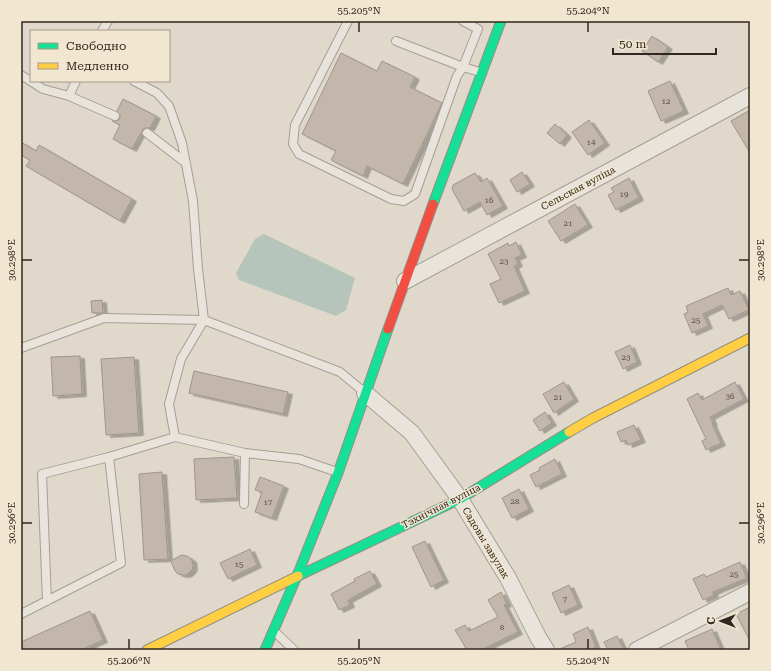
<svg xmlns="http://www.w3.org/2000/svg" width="771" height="671" viewBox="0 0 771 671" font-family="'Roboto Serif',serif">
<defs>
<filter id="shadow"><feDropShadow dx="4.5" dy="2.5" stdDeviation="0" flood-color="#0004"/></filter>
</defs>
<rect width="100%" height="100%" fill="#e0d9cb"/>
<path fill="#b6c5bb" d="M264,234L355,278L346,310L336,316L239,280L236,273L255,239Z"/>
<path fill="#c3b7ac" stroke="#a0958b" filter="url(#shadow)" d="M652,36L668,47L658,62L642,51Z
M341,53L377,71L382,61L415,77L410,87L442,103L403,184L367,166L363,176L331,160L336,151L302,134Z
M670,81L684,111L661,121L648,91Z
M123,99L156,116L150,128H145L142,130V135L140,134L132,149L113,139L120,125L112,121H116L120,119V115L117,111Z
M750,110V153L731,121Z
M589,120L605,143L588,155L572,132Z
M555,124L567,135L560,144L547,133Z
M21,142L36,151L39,145L132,199L120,221L26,166L30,160L21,155Z
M522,172L530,184L517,192L510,180Z
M475,173L481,182L487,178L503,206L487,215L480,202L464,211L452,189L453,185Z
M629,178L639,198L616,210L608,195L614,192L611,188Z
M575,204L588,225L561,241L548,221Z
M516,242L522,255L515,258L518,264L514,266L525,291L499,303L490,284L501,279L488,254L508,243L509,246Z
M728,288L731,295L740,291L749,310L729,319L722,305L703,314L708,326L692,333L684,314L688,312L686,306Z
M102,300L103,313H92L91,301Z
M630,345L637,362L623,369L615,352Z
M80,356L82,394L53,396L51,357Z
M134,357L139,433L106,435L101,359Z
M194,371L288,392L283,414L189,393Z
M564,382L574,399L554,413L543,394Z
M735,382L744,399L710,417L713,423L712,424L721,443L706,450L702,441L706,439L687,399L698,393L702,400Z
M545,412L552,423L540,431L533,420Z
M634,425L641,440L628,445L626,440L621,442L617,432Z
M234,457L237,498L196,500L194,459Z
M555,459L562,474L536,487L530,475L540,470L539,468Z
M162,472L168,559L144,560L139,474Z
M260,477L284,486L272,518L255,512L262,492L255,490Z
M519,489L529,509L512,518L502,498Z
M425,541L444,580L431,587L412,547Z
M250,549L257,565L228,579L220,563Z
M181,555L187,556L192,560L193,566L192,570L188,574L184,575L178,574L175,571L171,561Z
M740,562L747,578L713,592L714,595L703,600L693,579L704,574L706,577Z
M370,571L377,584L348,600L350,605L339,610L331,594L355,581L354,579Z
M569,585L578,605L561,613L552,593Z
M501,592L507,604L504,605L518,632L481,650H467L455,630L465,625L469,631L498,617L488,600Z
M750,607V641L736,614Z
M90,611L103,640L81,650H21V642Z
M588,627L596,647L590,650H557L576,642L573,634Z
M712,629L721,650H689L685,641Z
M617,636L624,650H608L604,642Z"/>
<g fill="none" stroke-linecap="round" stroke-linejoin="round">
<g stroke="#a59e94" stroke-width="10">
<path id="lane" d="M348,21L295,125L293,144L299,154L391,199L404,201L415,194L457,76L463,67L480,72
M102,31L108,21
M396,41L463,67L478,29L463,21
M21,75L43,89L69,96
M76,81L69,96L115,116
M134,81L157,93L169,106L182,143L193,201L198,269L204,320L181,359L169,404L175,437L245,453
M147,133L186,163
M21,348L104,318L204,320L340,372L364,392
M244,504L245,453L299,459L337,472
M47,601L42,474L109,457
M21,614L121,563L109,457L175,437
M274,631L294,650"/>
</g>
<g stroke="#a59e94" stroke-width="18">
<path id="street" d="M405,281L750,96
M365,393L412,433L460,499L508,578L538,637L546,650
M637,650L750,592"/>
</g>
<g stroke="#958e84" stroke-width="11">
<path id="fast" d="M433,204L501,21
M298,576L460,499L569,432
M265,650L297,576L338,473L388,329"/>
</g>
<g stroke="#958e84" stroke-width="11">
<path id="slow" d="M569,432L593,418L750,338
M147,650L298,576"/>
</g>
<g stroke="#958e84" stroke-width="11">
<path id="jam" d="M388,329L433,204"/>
</g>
<use href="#lane" stroke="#e8e4dc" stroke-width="8"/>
<use href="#street" stroke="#e8e4dc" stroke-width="16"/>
<use href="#fast" stroke="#16e098" stroke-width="9"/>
<use href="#slow" stroke="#ffcf43" stroke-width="9"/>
<use href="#jam" stroke="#f24e42" stroke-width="9"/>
</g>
<path fill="none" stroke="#32271e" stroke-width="1.5" d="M359,22V32M588,22V32M22,260H32M739,260H749M22,523H32M739,523H749M129,639V649M359,639V649M588,639V649"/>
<g text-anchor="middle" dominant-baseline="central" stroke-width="3" stroke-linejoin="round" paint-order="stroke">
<g font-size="8" fill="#564b42">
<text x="666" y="101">12</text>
<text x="591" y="142">14</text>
<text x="624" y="194">19</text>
<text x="489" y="200">16</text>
<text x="568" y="223">21</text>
<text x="504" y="261">23</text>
<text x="696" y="320">25</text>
<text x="626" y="357">23</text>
<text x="730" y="396">36</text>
<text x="558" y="397">21</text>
<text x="515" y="501">28</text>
<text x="268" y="502">17</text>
<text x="239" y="564">15</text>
<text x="734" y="574">25</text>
<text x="565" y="599">7</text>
<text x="502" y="627">8</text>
</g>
<g font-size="10" fill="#32271e" stroke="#f1e7d1">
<text transform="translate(578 188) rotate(-28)">Сельская вуліца</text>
<text transform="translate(441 506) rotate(-27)">Тэхнічная вуліца</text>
<text transform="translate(486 543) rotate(59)">Садовы завулак</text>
</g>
</g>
<rect width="771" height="671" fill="none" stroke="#f1e7d1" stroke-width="44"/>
<rect x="30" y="30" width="140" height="52" fill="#f1e7d1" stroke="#a59a89"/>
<rect x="38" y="43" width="20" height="6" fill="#16e098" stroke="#a59a89"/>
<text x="66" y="50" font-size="12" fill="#32271e">Свободно</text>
<rect x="38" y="63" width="20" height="6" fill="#ffcf43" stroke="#a59a89"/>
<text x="66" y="70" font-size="12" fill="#32271e">Медленно</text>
<g transform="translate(721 621) rotate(270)" stroke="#f1e7d1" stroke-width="3" paint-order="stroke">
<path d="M0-3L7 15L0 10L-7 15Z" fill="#32271e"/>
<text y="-6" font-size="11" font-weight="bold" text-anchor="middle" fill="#32271e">С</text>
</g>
<path d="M613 48v6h103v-6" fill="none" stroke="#32271e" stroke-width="2"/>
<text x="619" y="48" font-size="12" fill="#32271e" stroke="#f1e7d1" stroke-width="3" paint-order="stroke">50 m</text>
<rect x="22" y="22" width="727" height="627" fill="none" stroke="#32271e" stroke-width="1.5"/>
<g font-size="10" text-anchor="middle" fill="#32271e">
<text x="359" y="14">55.205°N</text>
<text x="588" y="14">55.204°N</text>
<text transform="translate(760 260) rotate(-90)" y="4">30.298°E</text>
<text transform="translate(11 260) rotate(-90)" y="4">30.298°E</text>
<text transform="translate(760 523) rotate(-90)" y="4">30.296°E</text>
<text transform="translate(11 523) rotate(-90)" y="4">30.296°E</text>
<text x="129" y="664">55.206°N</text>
<text x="359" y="664">55.205°N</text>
<text x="588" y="664">55.204°N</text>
</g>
</svg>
